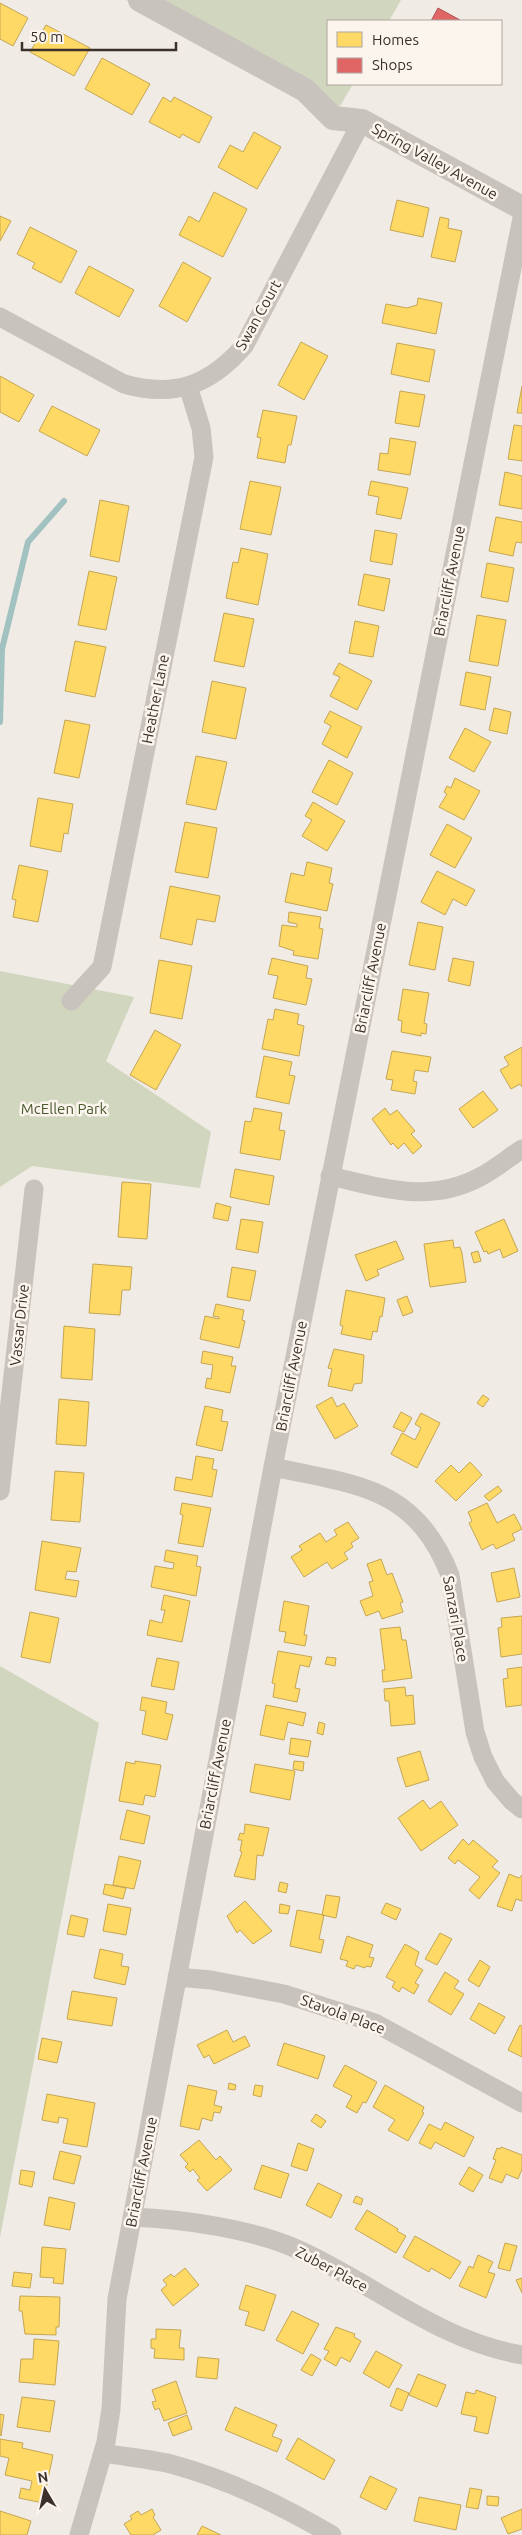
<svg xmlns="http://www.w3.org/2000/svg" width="522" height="2535" viewBox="0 0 522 2535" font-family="Ubuntu,sans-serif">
<rect width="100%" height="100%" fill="#f0ebe5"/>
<path fill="#d1d6bf" d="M126,0H401L389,21H328V84H353L333,118Z
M0,971L134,997L106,1061L211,1132L200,1188L32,1166L0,1187Z
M0,1666L99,1723L0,2237Z"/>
<path fill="#ffd966" stroke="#c4a654" d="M0,3L28,18L13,46L0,39Z
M46,25L90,48L74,76L30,52Z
M102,58L150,84L132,115L85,89Z
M163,97L171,102L174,97L212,117L199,143L182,134L180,138L149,122Z
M254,132L281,147L257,189L218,167L230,145L243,152Z
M214,192L247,209L223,257L179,235L189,216L199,222Z
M397,200L429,208L423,237L390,230Z
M0,216L11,221L0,241Z
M440,217L449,219L448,228L462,231L455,262L431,257Z
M30,227L77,251L61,283L32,268L35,263L17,254Z
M183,262L211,278L187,322L159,306Z
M89,266L134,290L119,317L75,293Z
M418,298L442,303L436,334L382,323L386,304L407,308L417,305Z
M301,342L328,356L304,400L278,385Z
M397,343L435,350L429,382L391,374Z
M0,376L34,395L19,422L0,412Z
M522,386V413H517Z
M400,391L425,395L419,427L395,423Z
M52,406L100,430L87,456L39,431Z
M263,410L297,416L291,445H288L285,463L257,458L261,438L257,437Z
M514,425L522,426V461L508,459Z
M390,438L416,442L410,475L378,470L380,453L388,454Z
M505,472L522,476V509L499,505Z
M250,481L281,487L271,535L240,529Z
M371,481L408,488L401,519L376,514L379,497L368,495Z
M100,500L129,506L119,562L90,556Z
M496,517L522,522V543L516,542L513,556L489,551Z
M375,530L397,534L392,565L370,561Z
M241,548L268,554L258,605L226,598L233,562L238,563Z
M487,563L514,568L508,602L481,597Z
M89,571L117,577L106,630L78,625Z
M364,574L390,579L384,611L358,605Z
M224,613L254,619L244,667L214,661Z
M477,615L506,620L498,666L469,661Z
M355,621L379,626L373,657L349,653Z
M75,641L106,647L95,697L65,691Z
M339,663L372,681L357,710L330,696L340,677L333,674Z
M466,672L491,677L485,710L460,705Z
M212,681L246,688L236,739L202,732Z
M494,708L511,712L507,734L489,730Z
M330,711L362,727L347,758L322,744L331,726L324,722Z
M65,720L90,725L79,778L54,773Z
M465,728L491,742L474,772L449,758Z
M196,756L227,762L216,810L186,804Z
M329,760L353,773L337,805L312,792Z
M455,778L480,791L464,820L439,807L447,794L444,792L447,786L451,788Z
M38,798L73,804L68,834L64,833L61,852L30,846Z
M313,802L345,821L327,851L302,836L312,820L305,816Z
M185,822L217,828L208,878L175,872Z
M447,824L472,838L455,868L430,855Z
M307,862L332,868L329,883L333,884L327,911L285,902L291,873L304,876Z
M19,865L48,871L38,922L13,917L16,900L12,899Z
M437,871L475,890L466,906L453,899L445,915L421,902Z
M170,886L220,896L215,922L197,919L192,945L160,938Z
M289,912L321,917L319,928L323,929L318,959L293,955L294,951L279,946L282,925L297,927V924L288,922Z
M418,922L443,927L435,970L409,965Z
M272,958L308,966L306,978L312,979L306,1005L273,998L278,976L268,974Z
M453,958L474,962L470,986L448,981Z
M159,960L192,966L182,1019L150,1013Z
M403,989L429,993L424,1023L427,1024L426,1034L421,1033V1036L401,1032L402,1021L398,1020Z
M275,1009L299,1014L297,1024L304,1026L299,1056L262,1049L268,1019L273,1020Z
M155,1030L181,1045L156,1090L130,1075Z
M522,1047V1087L520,1084L511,1089L500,1070L509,1065L504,1057Z
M392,1051L431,1057L428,1072L415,1070L413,1081L417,1082L415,1094L391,1090L393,1080L386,1079Z
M264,1056L292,1062L289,1075L295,1076L289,1104L256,1097Z
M483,1091L498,1110L473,1128L459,1109Z
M254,1108L282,1113L279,1130L285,1131L280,1160L240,1153L245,1121L251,1122Z
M385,1108L390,1115L397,1110L415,1131L411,1134L422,1146L413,1154L404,1143L398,1149L393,1143L391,1145L372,1119Z
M235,1169L274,1176L269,1205L230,1197Z
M122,1182L151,1184L147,1239L118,1237Z
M216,1203L231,1207L228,1221L213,1218Z
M241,1219L263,1222L258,1253L236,1249Z
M504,1219L518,1251L503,1258L500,1249L488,1254L487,1251L484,1252L475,1232Z
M453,1240L454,1248L460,1247L462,1253L466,1282L430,1287L424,1244Z
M396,1241L404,1259L377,1270L379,1275L366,1281L355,1255Z
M478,1251L481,1261L474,1263L471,1253Z
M93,1264L132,1267L130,1290H122L120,1315L89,1313Z
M232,1267L256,1271L250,1301L227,1297Z
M346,1290L385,1298L382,1317L380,1316L377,1332L373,1331L371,1340L341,1334L343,1326L340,1325Z
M407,1296L413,1312L403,1316L397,1300Z
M216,1304L244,1310L242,1320L245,1321L239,1348L200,1339L205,1316L219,1319V1317L213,1316Z
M64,1326L95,1329L92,1380L61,1378Z
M334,1349L364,1355L362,1383L354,1384L352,1391L328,1386L332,1369L328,1368Z
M203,1351L233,1357L231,1366H236L230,1393L205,1388L207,1378L211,1379L213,1365L201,1363Z
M483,1395L489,1399L483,1407L477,1403Z
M332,1397L337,1407L344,1403L358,1426L335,1439L316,1406Z
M59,1399L89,1402L86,1446L56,1444Z
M205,1406L223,1410L221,1421L228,1422L222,1451L196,1445Z
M401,1412L412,1418L404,1432L393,1427Z
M421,1413L440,1423L417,1468L391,1454L402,1433L415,1440L421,1428L415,1424Z
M196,1456L214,1459L212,1469L217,1470L212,1497L174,1490L176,1477L192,1480Z
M470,1462L482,1475L456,1501L435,1481L451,1465L459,1473Z
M55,1471L84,1473L80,1522L51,1520Z
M498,1486L502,1491L489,1501L484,1496Z
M182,1503L211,1508L203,1547L178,1543L183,1515L180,1514Z
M487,1503L497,1523L514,1514L522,1529L512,1534L515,1540L496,1549L493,1544L482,1550L469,1523L472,1521L468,1512Z
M348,1522L359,1538L351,1543L353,1547L344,1553L348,1559L332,1569L327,1562L304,1577L291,1557L302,1550L299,1546L320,1533L326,1542L337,1535L334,1530Z
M42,1541L81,1548L76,1572L67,1571L65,1579L79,1581L76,1597L35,1590Z
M166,1550L198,1556L196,1566L201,1567L196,1596L151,1587L155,1566L173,1569L174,1563L164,1561Z
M381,1559L387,1575L392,1573L403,1602L400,1603L403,1612L382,1619L379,1611L366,1616L360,1601L373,1596L369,1582L373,1581L367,1564Z
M514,1568L520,1597L497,1602L491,1573Z
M164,1595L190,1601L182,1642L147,1635L150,1620L162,1623L165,1610H161Z
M284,1601L309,1606L304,1635H307L305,1646L284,1642L286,1632L279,1631Z
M30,1612L59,1618L50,1663L21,1657Z
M522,1616V1654L501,1657L498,1628L502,1627L501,1618Z
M400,1627L402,1640H406L412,1678L383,1682L382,1670H385L380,1629Z
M278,1651L312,1657L309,1667L300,1665L295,1688L300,1689L297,1702L273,1697L275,1684L272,1683Z
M327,1657L336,1658L335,1666L325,1664Z
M157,1658L179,1662L174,1690L151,1686Z
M522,1667V1705L506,1707L503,1679L508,1678L507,1669Z
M405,1687L406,1696L413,1695L415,1724L391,1726L389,1701H385L384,1689Z
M142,1697L167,1702L165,1713L173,1715L167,1740L142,1734L146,1711L140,1710Z
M266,1705L306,1713L303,1726L288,1722L284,1740L260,1735Z
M319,1722L325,1724L323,1735L317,1733Z
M291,1738L311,1741L308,1757L289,1754Z
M420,1751L429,1780L406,1787L397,1758Z
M135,1761L161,1765L155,1797L145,1795L143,1805L119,1801L126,1762L135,1764Z
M294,1761L304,1762L303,1771L293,1769Z
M255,1764L295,1771L290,1800L250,1792Z
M423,1800L430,1809L441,1801L458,1825L421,1851L398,1818Z
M127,1810L150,1816L144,1844L120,1839Z
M245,1824L269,1828L263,1856L257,1855L255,1880L234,1876L242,1852L240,1851L242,1840H238L240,1833L244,1834Z
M463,1839L469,1845L473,1840L498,1861L492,1867L500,1873L479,1899L469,1890L480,1877L458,1860L455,1864L448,1858Z
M119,1856L141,1861L134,1889L113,1885Z
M509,1874L519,1878L522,1875V1901L516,1899L512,1911L497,1906Z
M280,1882L288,1884L286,1893L278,1891Z
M105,1884L126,1888L123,1899L103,1894Z
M326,1895L340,1897L336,1918L322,1915Z
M245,1901L272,1931L253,1944L240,1930L237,1933L227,1916Z
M386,1903L401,1909L396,1920L381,1913Z
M108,1904L131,1908L126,1935L103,1931Z
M280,1904L290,1906L288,1914L279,1913Z
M297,1910L324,1915L319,1939L324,1940L321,1953L290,1946Z
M71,1915L88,1919L84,1937L67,1934Z
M440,1933L452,1939L437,1965L425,1959Z
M347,1936L373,1945L369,1957L374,1958L371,1967L366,1966L365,1968L356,1965L354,1969L346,1966L348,1961L340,1959Z
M405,1944L419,1952L415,1965L423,1970L415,1983L419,1985L414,1994L402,1987L399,1992L392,1987L395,1982L386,1977Z
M100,1949L123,1954L121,1966L129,1967L125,1985L94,1978Z
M480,1960L490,1967L479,1987L468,1980Z
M445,1972L459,1981L454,1988L464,1994L451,2015L428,2001Z
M72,1991L117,1998L112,2026L67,2019Z
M479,2003L505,2017L495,2034L470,2019Z
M520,2025L522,2026V2057L508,2050Z
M227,2030L233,2042L245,2036L250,2046L214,2064L209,2055L204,2058L197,2045Z
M42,2038L62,2042L57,2063L38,2059Z
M284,2043L325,2056L318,2079L277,2065Z
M345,2065L377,2082L366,2103L363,2102L357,2113L346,2107L352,2096L333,2086Z
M229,2083L236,2085L235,2090L228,2089Z
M188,2085L217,2091L214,2105L222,2107L220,2113L214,2112L212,2121L202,2118L199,2130L180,2126Z
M255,2085L263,2086L261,2097L253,2095Z
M385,2085L424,2107L422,2112L424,2113L408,2141L388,2130L395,2120L373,2107Z
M47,2094L95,2103L87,2147L63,2143L68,2119L59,2117L58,2123L42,2120Z
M316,2114L326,2121L321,2128L311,2121Z
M445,2122L474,2137L464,2157L435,2142L431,2149L419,2143L429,2124L441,2130Z
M199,2140L216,2160L220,2156L232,2170L207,2191L197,2180L200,2178L193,2169L190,2172L185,2167L188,2164L180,2155Z
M298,2143L314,2149L307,2171L291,2166Z
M501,2147L522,2155V2169L518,2179L506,2174L502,2183L489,2178L496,2160L493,2159L497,2148L500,2149Z
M60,2151L81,2156L74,2184L53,2179Z
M262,2165L289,2174L281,2198L254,2189Z
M469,2167L483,2175L473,2192L459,2184Z
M21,2170L35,2172L32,2187L19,2184Z
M318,2183L342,2195L331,2218L306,2205Z
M356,2196L363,2199L361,2205L353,2202Z
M49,2197L75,2203L70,2230L44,2225Z
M367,2210L398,2229L397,2231L406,2236L396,2253L355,2229Z
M415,2236L461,2262L450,2279L431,2268L429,2272L403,2257Z
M505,2243L517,2246L510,2271L498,2268Z
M42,2247L66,2249L63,2284L53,2283L54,2278L40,2277Z
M478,2255L493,2262L488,2272L495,2274L486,2298L459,2286L469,2266L473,2268Z
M185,2268L199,2285L173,2306L161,2290L167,2285L163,2280L171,2274L174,2277Z
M14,2272L32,2274L30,2288L12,2286Z
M522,2278V2293L516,2280Z
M246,2285L276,2295L264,2331L245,2325L249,2312L239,2309Z
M20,2296L60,2297L59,2327H56V2335L25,2334L22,2311H19Z
M292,2311L319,2324L303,2354L276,2340Z
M336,2327L355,2334L354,2337L361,2341L350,2362L341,2357L336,2366L324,2359L329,2351L324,2349Z
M156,2329L181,2330L179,2348H184V2360L154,2358L155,2349L151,2348V2339H156Z
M34,2339L59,2341L55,2385L19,2382L21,2359H33Z
M376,2351L402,2365L389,2388L363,2373Z
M311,2354L321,2360L312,2376L301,2370Z
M198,2357L219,2359L217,2379L196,2377Z
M418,2374L446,2385L437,2407L409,2395Z
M176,2381L187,2413L164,2421L159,2408L155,2410L152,2402L156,2401L152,2390Z
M397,2388L409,2393L402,2411L390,2406Z
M476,2390L496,2397L488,2434L474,2431L477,2417L461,2414L466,2392L475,2394Z
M22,2397L55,2401L50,2432L17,2427Z
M235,2407L277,2425L272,2436L282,2440L277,2452L225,2430Z
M0,2414L4,2415L1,2436L0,2435Z
M187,2415L192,2429L173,2436L168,2423Z
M298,2438L335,2460L324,2480L286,2459Z
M0,2439L23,2443L22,2448L53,2455L43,2503L19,2498L21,2488L30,2490L32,2481L5,2475L9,2458L0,2456Z
M370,2476L397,2489L386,2510L360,2497Z
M470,2488L482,2490L478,2509L466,2507Z
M487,2496L499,2497L498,2506L487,2505Z
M419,2497L461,2505L456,2530L414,2521Z
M152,2509L155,2515L153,2517L161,2530L153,2535H131L124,2524L132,2519L130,2516L138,2511L141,2515Z
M522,2509V2529L508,2534L501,2518Z
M0,2511L31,2521L27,2535H0Z
M202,2526L221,2535H197Z"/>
<path fill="#e06666" stroke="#ae5654" d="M438,8L460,20V21H431Z"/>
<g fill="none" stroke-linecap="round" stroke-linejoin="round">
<path stroke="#a1c2c1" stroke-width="6" d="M0,722L2,649L28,542L64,501"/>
<path stroke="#c9c3be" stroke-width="19" d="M0,317L124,384C174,398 209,386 244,346L362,121
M71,1001L102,967L204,457L201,428L188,386
M330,1176C383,1188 429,1204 480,1177C495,1169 508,1158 522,1149
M273,1467C356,1485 415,1486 450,1575L475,1732L483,1757L495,1781L512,1801L522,1809
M0,1491L34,1189
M177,1977L211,1980L284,1994L375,2023L522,2103
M132,2217C183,2219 253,2229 299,2250C374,2284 439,2341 522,2355
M103,2453C126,2457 150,2459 171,2464C230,2480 280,2505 332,2535
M79,2535L106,2442L111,2409L117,2299L273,1467L522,218"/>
<path stroke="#c9c3be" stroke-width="24" d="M140,0L305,90L333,118L362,121L522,208"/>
</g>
<g text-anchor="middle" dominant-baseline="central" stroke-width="5" stroke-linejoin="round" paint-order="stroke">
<g font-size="15" fill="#3b302b" stroke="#fbf5ee">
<text transform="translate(435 161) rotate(29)">Spring Valley Avenue</text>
<text transform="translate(258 315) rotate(-61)">Swan Court</text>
<text transform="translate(449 581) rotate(-79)">Briarcliff Avenue</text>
<text transform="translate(155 699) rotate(-79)">Heather Lane</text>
<text transform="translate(370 978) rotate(-79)">Briarcliff Avenue</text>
<text transform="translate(19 1325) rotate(-84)">Vassar Drive</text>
<text transform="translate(291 1376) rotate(-79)">Briarcliff Avenue</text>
<text transform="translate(456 1619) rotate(80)">Sanzari Place</text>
<text transform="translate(215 1774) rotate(-79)">Briarcliff Avenue</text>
<text transform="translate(343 2014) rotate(20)">Stavola Place</text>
<text transform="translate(141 2172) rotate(-79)">Briarcliff Avenue</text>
<text transform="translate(332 2269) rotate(28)">Zuber Place</text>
</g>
<g font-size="15" fill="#4a5a2e" stroke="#fbf5ee">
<text x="64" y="1108">McEllen Park</text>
</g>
</g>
<rect x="327" y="20" width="175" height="65" fill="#fbf5ee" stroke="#aea6a0"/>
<rect x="337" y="32" width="25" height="15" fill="#ffd966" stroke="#aea6a0"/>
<text x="372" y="45" font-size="15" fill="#3b302b">Homes</text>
<rect x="337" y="58" width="25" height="15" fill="#e06666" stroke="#aea6a0"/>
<text x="372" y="70" font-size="15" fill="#3b302b">Shops</text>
<g transform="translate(45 2490) rotate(351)" stroke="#fbf5ee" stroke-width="4" paint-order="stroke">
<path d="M0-4L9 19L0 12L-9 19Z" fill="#3b302b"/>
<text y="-8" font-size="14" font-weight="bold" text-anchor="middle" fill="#3b302b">N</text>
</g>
<path d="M22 42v8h154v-8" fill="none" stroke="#3b302b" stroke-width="2.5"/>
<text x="30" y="42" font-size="15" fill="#3b302b" stroke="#fbf5ee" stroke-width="4" paint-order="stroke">50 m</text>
</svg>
